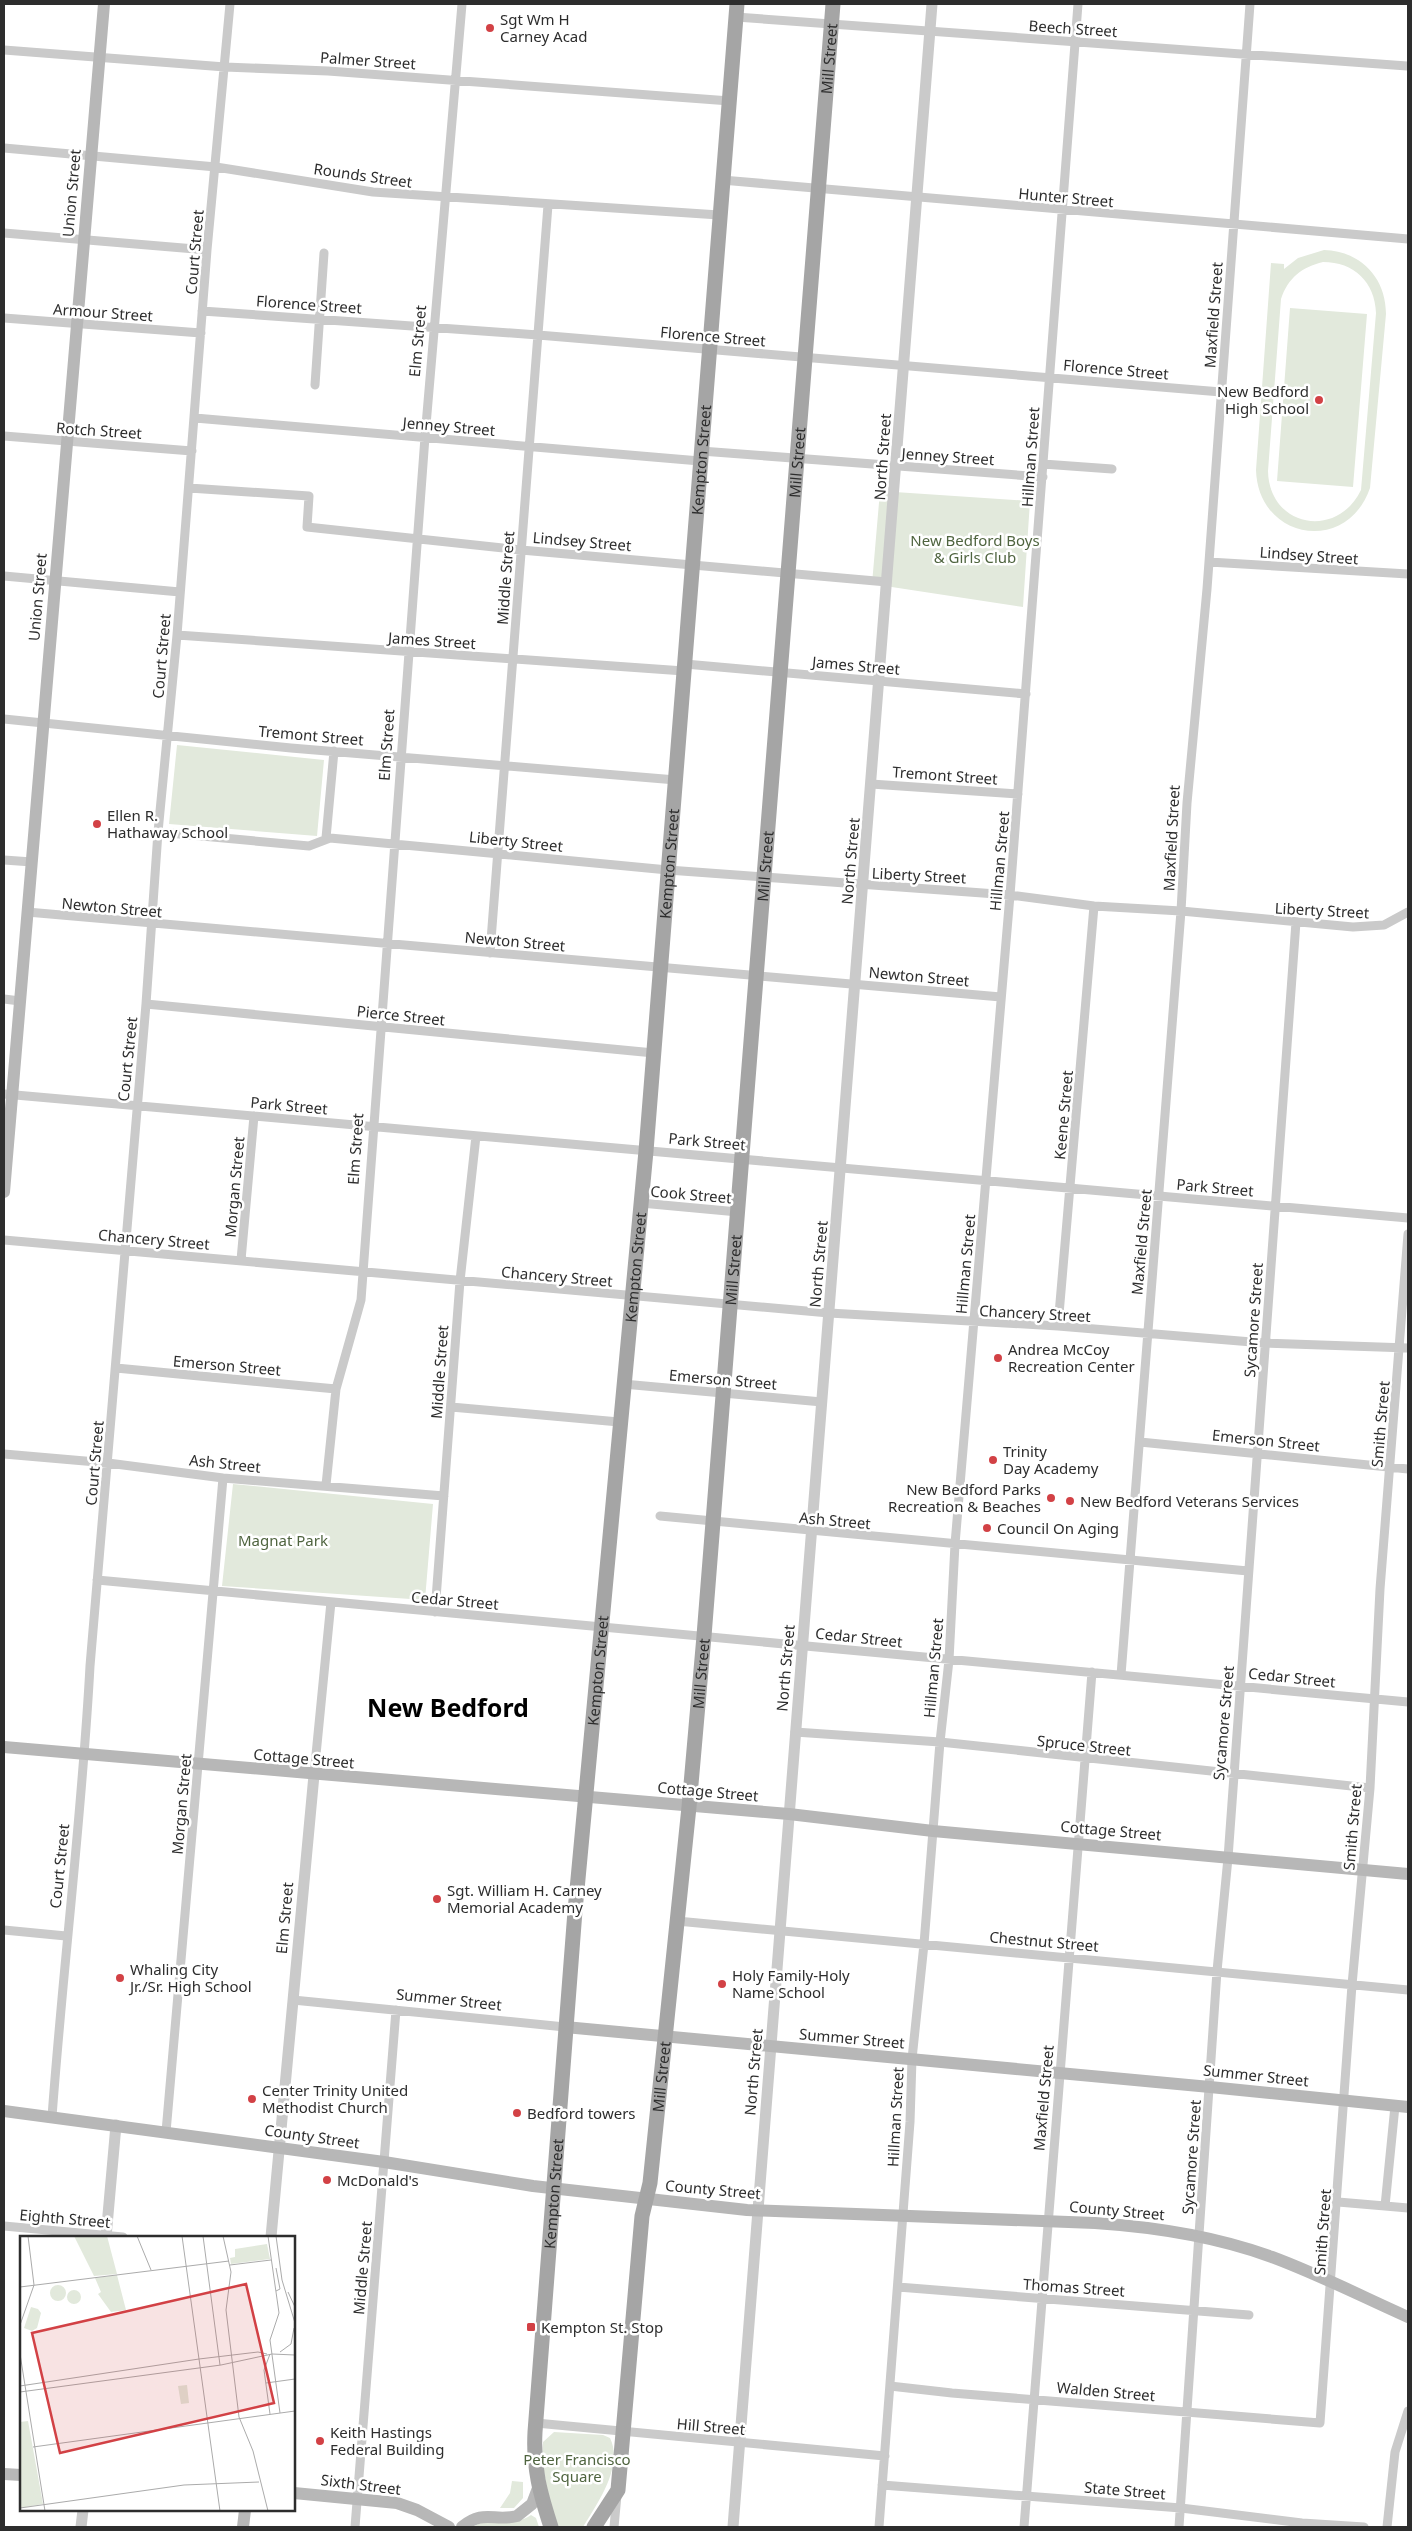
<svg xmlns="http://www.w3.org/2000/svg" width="1412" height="2531" viewBox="0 0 1412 2531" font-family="'Noto Sans',sans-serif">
<rect width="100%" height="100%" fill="#fff"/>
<path fill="#e2e9dc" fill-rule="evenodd" d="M1324,250C1360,251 1386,277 1386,314L1370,488C1347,555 1258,540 1256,470L1271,263L1284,264V269L1298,258ZM1323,262C1354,262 1375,282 1376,313L1361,490C1337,540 1269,527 1268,471L1281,299C1288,278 1302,267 1323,262Z
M1290,308L1367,314L1353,487L1277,481Z
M880,491L1030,501L1023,607L872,584Z
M177,745L324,760L317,836L169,824Z
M233,1484L433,1504L425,1600L222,1586Z
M554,2432L603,2435L610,2438C624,2466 597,2504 583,2527H558C549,2498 541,2472 543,2442Z
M512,2481L523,2482V2498L514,2508H500L510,2493Z
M531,2515L536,2518L539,2527H473C492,2514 508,2530 531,2515Z"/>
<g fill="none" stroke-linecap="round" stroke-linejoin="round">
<path stroke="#cacaca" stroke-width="9" d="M736,17L1407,66
M4,50L225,67L328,71L730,101
M4,148L216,167L373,192L719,215
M722,180L1408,239
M4,233L207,250
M202,311L538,335L1221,392
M4,318L201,333
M315,385L324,253
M195,418L700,461
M4,436L192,451
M701,451L1043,477
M1043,464L1112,469
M189,488L309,496L307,527L521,550L887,582
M1209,562L1408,574
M4,576L180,592
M177,635L684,671
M685,664L1026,694
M4,719L291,748L676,780
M871,784L1018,794
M158,832L309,846L330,838L668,870L1010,895L1094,906L1181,911L1353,927L1384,925L1408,912
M326,838L334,751
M4,860L32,862
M27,912L1001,997
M490,953L548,205
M4,999L20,1001
M146,1004L654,1053
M4,1094L1408,1218
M641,1203L738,1212
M4,1240L829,1313L1058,1326L1264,1343L1408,1348
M241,1260L254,1116
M1058,1326L1094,906
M116,1368L336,1389
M623,1384L822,1402
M451,1407L619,1422
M1140,1442L1408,1469
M4,1454L108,1463L223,1478L444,1496
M326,1485L336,1389L361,1300L425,437L462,4
M660,1516L1248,1571
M97,1580L1408,1702
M435,1612L460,1281L476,1136
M1121,1675L1181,911L1187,803L1207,589L1250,4
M795,1732L940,1742L1370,1788
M314,1775L331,1602
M677,1921L1408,1990
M4,1930L66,1936
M293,2000L565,2027
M52,2117C63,1966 82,1816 90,1666L146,1004L158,832L177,635L207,250L230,4
M166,2132L223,1478
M1338,2202L1385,2206L1395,2106
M1385,2206L1408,2208
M4,2226L123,2237
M898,2287L1249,2315
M890,2386L952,2393L1320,2423L1352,1985L1370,1788L1380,1589L1408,1234
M536,2423L885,2456
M882,2485L1181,2508L1302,2523L1364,2527
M355,2527L396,2010
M614,2527L617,2495
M879,2527L910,2122L912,2059L924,1944L940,1742L949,1660L955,1544L1010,895L1078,4
M1024,2527L1092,1672
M1179,2527L1217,1971L1228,1858L1296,922
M1387,2527L1395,2452L1408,2411"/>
<path stroke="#cacaca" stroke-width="11" d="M106,2237L116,2125
M271,2237L314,1775
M81,2527L83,2510
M733,2527L932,4"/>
<path stroke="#b7b7b7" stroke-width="12" d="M4,1192L104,4
M4,1747L789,1814L933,1831L1408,1874
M565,2027L1210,2087L1408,2107
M4,2111L384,2162L533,2186L747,2210L1095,2223C1155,2227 1215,2236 1272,2257C1318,2274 1363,2297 1408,2317
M4,2474L21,2475
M294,2493L397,2503L417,2510L449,2527
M243,2527L245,2510
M462,2527C484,2509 494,2522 517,2516L532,2504L538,2488"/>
<g stroke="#a5a5a5" stroke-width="15">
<path id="s1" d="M551,2527C540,2493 533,2468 535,2432L575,1911L646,1151L737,4"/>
<path id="s2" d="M594,2527L618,2490L642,2216L650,2183L689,1807L704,1636L833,4"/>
</g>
</g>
<g fill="#d24145" stroke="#fff" stroke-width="2">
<circle cx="490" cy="28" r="5"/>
<circle cx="1319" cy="400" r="5"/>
<circle cx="97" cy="824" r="5"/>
<circle cx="998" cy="1358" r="5"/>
<circle cx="993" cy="1460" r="5"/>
<circle cx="1051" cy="1498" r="5"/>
<circle cx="1070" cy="1501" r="5"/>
<circle cx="987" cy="1528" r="5"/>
<circle cx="437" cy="1899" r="5"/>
<circle cx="120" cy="1978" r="5"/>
<circle cx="722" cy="1984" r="5"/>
<circle cx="252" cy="2099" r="5"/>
<circle cx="517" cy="2113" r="5"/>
<circle cx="327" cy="2180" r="5"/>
<rect x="526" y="2322" width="10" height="10" rx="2.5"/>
<circle cx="320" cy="2441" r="5"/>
</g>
<g text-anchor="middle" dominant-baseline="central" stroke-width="5" stroke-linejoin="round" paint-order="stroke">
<g font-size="15" fill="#2d2d2d" stroke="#fff" text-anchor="start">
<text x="500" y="19">Sgt Wm H<tspan x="500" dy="17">Carney Acad</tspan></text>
<text x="1309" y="391" text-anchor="end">New Bedford<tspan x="1309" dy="17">High School</tspan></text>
<text x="107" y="815">Ellen R.<tspan x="107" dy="17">Hathaway School</tspan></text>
<text x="1008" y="1349">Andrea McCoy<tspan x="1008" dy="17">Recreation Center</tspan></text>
<text x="1003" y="1451">Trinity<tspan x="1003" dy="17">Day Academy</tspan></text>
<text x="1041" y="1489" text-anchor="end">New Bedford Parks<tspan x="1041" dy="17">Recreation &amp; Beaches</tspan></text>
<text x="1080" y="1501">New Bedford Veterans Services</text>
<text x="997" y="1528">Council On Aging</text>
<text x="447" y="1890">Sgt. William H. Carney<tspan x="447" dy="17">Memorial Academy</tspan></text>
<text x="130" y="1969">Whaling City<tspan x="130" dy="17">Jr./Sr. High School</tspan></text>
<text x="732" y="1975">Holy Family-Holy<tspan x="732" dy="17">Name School</tspan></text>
<text x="262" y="2090">Center Trinity United<tspan x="262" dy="17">Methodist Church</tspan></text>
<text x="527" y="2113">Bedford towers</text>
<text x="337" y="2180">McDonald's</text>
<text x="541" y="2327">Kempton St. Stop</text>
<text x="330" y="2432">Keith Hastings<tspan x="330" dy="17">Federal Building</tspan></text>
</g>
<g font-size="15" fill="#2d2d2d" stroke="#fff">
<text transform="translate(1073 28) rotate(4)">Beech Street</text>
<text stroke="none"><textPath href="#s2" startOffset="2485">Mill Street</textPath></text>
<text transform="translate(368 60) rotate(4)">Palmer Street</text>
<text transform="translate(363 175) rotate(8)">Rounds Street</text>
<text transform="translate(71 193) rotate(-85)">Union Street</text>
<text transform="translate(1066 197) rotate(5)">Hunter Street</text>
<text transform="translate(194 252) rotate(-85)">Court Street</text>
<text transform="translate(309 304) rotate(4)">Florence Street</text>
<text transform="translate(103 312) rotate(4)">Armour Street</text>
<text transform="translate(1213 315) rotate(-86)">Maxfield Street</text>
<text transform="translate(713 336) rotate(5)">Florence Street</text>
<text transform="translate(417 341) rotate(-85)">Elm Street</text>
<text transform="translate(1116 369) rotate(5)">Florence Street</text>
<text transform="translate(449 426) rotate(5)">Jenney Street</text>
<text transform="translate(99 430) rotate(4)">Rotch Street</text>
<text transform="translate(948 456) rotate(4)">Jenney Street</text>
<text transform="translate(882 457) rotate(-86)">North Street</text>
<text transform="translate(1030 457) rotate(-86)">Hillman Street</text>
<text stroke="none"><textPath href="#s1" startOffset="2076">Kempton Street</textPath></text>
<text stroke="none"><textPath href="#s2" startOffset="2080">Mill Street</textPath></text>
<text transform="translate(582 541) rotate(5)">Lindsey Street</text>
<text transform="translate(1309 555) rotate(4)">Lindsey Street</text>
<text transform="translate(505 578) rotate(-86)">Middle Street</text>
<text transform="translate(37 597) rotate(-85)">Union Street</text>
<text transform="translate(432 640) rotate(4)">James Street</text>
<text transform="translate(161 656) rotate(-85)">Court Street</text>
<text transform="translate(856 665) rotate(5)">James Street</text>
<text transform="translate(311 735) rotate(5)">Tremont Street</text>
<text transform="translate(386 745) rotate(-86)">Elm Street</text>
<text transform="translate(945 775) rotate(4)">Tremont Street</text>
<text transform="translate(1171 838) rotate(-87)">Maxfield Street</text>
<text transform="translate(516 841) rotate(6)">Liberty Street</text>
<text transform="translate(850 861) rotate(-85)">North Street</text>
<text transform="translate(999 861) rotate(-85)">Hillman Street</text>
<text stroke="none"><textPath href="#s1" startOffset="1671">Kempton Street</textPath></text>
<text stroke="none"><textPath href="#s2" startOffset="1675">Mill Street</textPath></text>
<text transform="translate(919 875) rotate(3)">Liberty Street</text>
<text transform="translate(112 907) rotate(5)">Newton Street</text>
<text transform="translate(1322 910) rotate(3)">Liberty Street</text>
<text transform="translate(515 941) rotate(5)">Newton Street</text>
<text transform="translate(919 976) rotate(5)">Newton Street</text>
<text transform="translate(401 1015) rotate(6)">Pierce Street</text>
<text transform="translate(127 1059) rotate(-84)">Court Street</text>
<text transform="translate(289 1105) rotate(5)">Park Street</text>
<text transform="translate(1063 1115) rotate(-85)">Keene Street</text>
<text transform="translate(707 1141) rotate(5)">Park Street</text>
<text transform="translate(355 1149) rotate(-86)">Elm Street</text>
<text transform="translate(234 1187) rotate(-85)">Morgan Street</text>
<text transform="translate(1215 1187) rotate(5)">Park Street</text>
<text transform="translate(691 1194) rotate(5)">Cook Street</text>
<text transform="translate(154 1239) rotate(5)">Chancery Street</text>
<text transform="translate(1141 1242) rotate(-85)">Maxfield Street</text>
<text transform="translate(818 1264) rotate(-85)">North Street</text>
<text transform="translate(965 1264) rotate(-85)">Hillman Street</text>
<text stroke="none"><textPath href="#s1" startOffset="1266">Kempton Street</textPath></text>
<text stroke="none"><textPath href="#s2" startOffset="1270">Mill Street</textPath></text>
<text transform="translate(557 1276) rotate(5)">Chancery Street</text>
<text transform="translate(1035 1313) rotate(3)">Chancery Street</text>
<text transform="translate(1253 1320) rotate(-86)">Sycamore Street</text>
<text transform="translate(227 1365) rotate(5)">Emerson Street</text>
<text transform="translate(439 1372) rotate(-86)">Middle Street</text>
<text transform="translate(723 1379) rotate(5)">Emerson Street</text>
<text transform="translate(1380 1424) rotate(-85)">Smith Street</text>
<text transform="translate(1266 1440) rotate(6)">Emerson Street</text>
<text transform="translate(94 1463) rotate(-85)">Court Street</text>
<text transform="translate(225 1463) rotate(6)">Ash Street</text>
<text transform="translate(835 1520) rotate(5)">Ash Street</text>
<text transform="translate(455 1600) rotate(5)">Cedar Street</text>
<text transform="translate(859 1637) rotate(6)">Cedar Street</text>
<text transform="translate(785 1668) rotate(-85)">North Street</text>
<text transform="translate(933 1668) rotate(-85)">Hillman Street</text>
<text stroke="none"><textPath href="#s1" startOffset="861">Kempton Street</textPath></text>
<text stroke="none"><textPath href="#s2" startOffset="865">Mill Street</textPath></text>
<text transform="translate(1292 1677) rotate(6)">Cedar Street</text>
<text transform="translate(1223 1723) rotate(-85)">Sycamore Street</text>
<text transform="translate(1084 1745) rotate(6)">Spruce Street</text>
<text transform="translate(304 1758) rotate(5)">Cottage Street</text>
<text transform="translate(708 1791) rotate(5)">Cottage Street</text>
<text transform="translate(181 1804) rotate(-85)">Morgan Street</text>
<text transform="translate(1352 1827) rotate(-85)">Smith Street</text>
<text transform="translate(1111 1830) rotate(5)">Cottage Street</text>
<text transform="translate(59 1866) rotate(-84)">Court Street</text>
<text transform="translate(284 1918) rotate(-85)">Elm Street</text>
<text transform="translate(1044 1941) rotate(5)">Chestnut Street</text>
<text transform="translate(449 1999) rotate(6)">Summer Street</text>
<text transform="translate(852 2038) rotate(5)">Summer Street</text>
<text transform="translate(753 2072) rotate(-85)">North Street</text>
<text transform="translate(1256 2075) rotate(6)">Summer Street</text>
<text stroke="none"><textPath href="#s2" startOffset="460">Mill Street</textPath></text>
<text transform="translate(1043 2098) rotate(-85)">Maxfield Street</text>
<text transform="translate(895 2117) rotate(-87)">Hillman Street</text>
<text transform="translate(312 2136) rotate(8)">County Street</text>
<text transform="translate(1191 2157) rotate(-86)">Sycamore Street</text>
<text transform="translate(713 2189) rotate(5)">County Street</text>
<text stroke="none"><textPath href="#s1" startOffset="336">Kempton Street</textPath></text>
<text transform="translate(1117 2210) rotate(5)">County Street</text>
<text transform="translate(65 2218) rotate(5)">Eighth Street</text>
<text transform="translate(1322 2232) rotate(-86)">Smith Street</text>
<text transform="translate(362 2268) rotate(-85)">Middle Street</text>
<text transform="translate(1074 2287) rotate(4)">Thomas Street</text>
<text transform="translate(1106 2391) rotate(5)">Walden Street</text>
<text transform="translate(711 2426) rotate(5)">Hill Street</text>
<text transform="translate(361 2484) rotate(7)">Sixth Street</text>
<text transform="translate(1125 2490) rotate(5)">State Street</text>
</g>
<g font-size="15" fill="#4f643f" stroke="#fff">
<text x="975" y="540">New Bedford Boys<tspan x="975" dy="17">&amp; Girls Club</tspan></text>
<text x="283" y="1540">Magnat Park</text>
<text x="577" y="2459">Peter Francisco<tspan x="577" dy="17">Square</tspan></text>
</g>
<g font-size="25" font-weight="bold" fill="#000" stroke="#fff">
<text x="448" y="1707">New Bedford</text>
</g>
</g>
<g transform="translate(20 2236)">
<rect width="275" height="275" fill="#fff"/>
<path d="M54,0H87L97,38L74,40ZM247,8L250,23L211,28L210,22L215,21V13ZM97,39L106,74L91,76L78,58L81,56L75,42ZM30 57a8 8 0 1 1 16 0a8 8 0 1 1-16 0ZM47 61a7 7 0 1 1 14 0a7 7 0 1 1-14 0ZM11,71L18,73L21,77L17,92L12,95L4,92ZM167,149L169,167L161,168L158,150ZM8,185L23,268L0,272V186Z" fill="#e2e9dc"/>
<path fill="none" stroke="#ababab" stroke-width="1" d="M117,0L131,34M162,0L200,275M183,0L200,129M203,0L211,36L206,74L219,181L233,215L248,275M248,0L259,77L250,104L260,177M256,0L262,44L275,87M210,29L251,24M0,51L209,25M256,55L260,53L256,32M268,56L275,71M0,89L14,49L8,0M260,116L271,108L274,92M0,118L25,275M246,147L275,143M0,150L179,123L238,116L247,118M0,156L201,129L252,118L275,119M250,178L244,134L250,118M13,211L275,175M0,272L164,249L239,246"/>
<path fill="#d24145" fill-opacity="0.15" stroke="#d24145" stroke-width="2.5" d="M226,48L254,167L40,217L12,97Z"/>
<rect width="275" height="275" fill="none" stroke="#2d2d2d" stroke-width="2.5"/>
</g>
<rect width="1412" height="2531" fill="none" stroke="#2d2d2d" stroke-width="10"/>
</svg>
